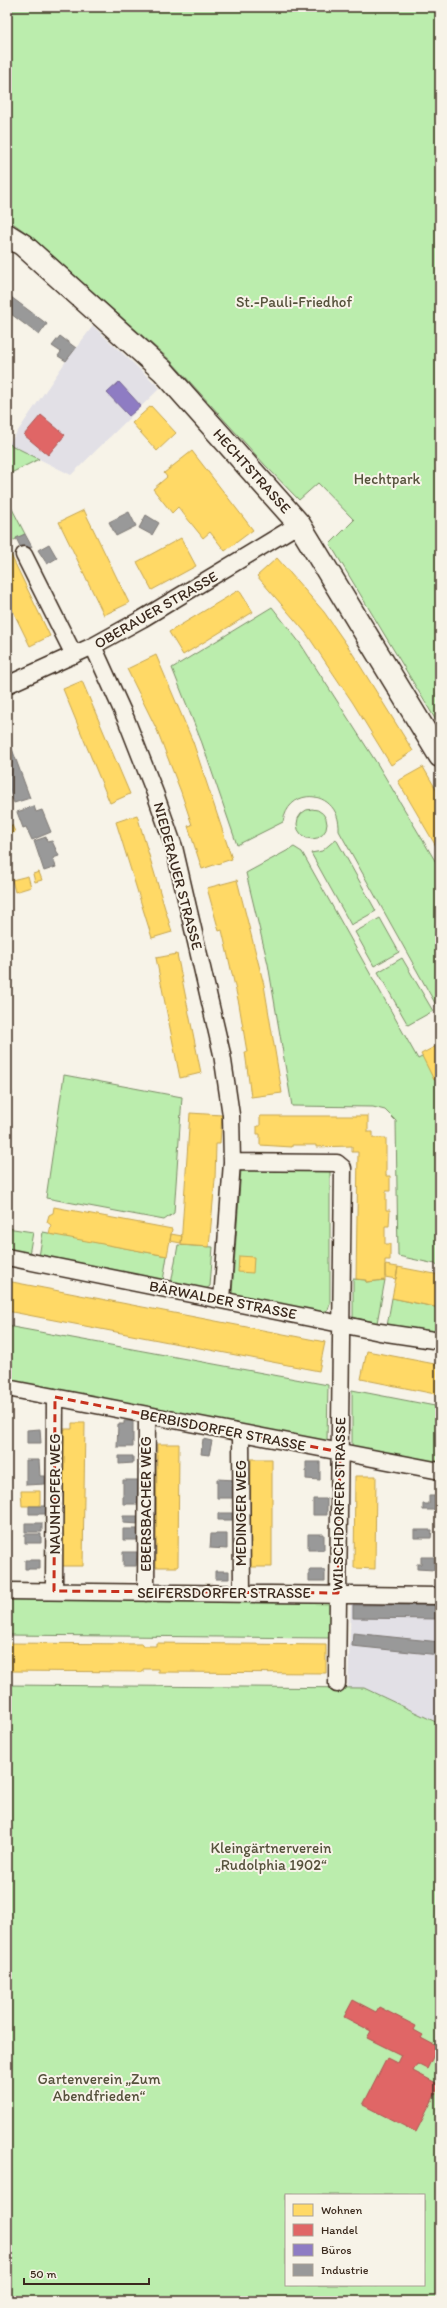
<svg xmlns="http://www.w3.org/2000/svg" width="447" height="2308" viewBox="0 0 447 2308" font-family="Itim,sans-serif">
<rect width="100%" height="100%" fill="#f7f3e8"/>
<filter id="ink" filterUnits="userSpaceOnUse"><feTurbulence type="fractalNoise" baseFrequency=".025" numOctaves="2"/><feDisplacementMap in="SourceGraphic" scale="8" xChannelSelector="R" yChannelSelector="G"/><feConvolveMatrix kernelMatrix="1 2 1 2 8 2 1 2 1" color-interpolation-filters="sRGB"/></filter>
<g filter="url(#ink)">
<path fill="#e2e0e6" d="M93,326L160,388L71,475L9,444L66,361Z
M351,1604L440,1605V1724L364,1688H348Z"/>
<path fill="#bbedad" stroke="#7b8c66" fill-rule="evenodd" d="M7,7H440V727L330,544L354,520L318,483L299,500L265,465L171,361L28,234L7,219Z
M7,442L9,444L39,459L7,475Z
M7,499L25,534L7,544Z
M272,607L300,643L378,765L440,869V1012L339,831C341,790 289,784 283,822L237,845L202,743L172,668Z
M297 824a15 15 0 1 1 30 0a15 15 0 1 1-30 0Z
M336,839L376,911L351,925L311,853L322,851Z
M294,847L302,852L418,1059L440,1048V1265L398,1256L396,1121L385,1110L373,1107L292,1106L268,964L246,873Z
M380,918L399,952L374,966L355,932Z
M402,958L433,1011L408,1025L378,972Z
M64,1075L182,1097L174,1213L164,1220L46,1198Z
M241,1170L330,1171V1304L328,1310L322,1312L237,1297L232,1293Z
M7,1228L33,1232L29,1255L7,1250Z
M43,1232L167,1256L163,1281L39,1257Z
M178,1245L213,1247L210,1286L206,1289L171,1284Z
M353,1279L366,1280V1282L385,1280L377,1323L353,1317Z
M392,1298L440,1308V1335L387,1326Z
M7,1326L328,1385L327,1441L7,1380Z
M352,1390L440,1407V1464L352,1447Z
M7,1597L325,1600L330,1604V1638L7,1635Z
M7,1685L364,1688L440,1724V2301H7ZM286,2195H424V2285H286Z"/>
<path fill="#ffd966" stroke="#c4a450" d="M151,406L176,433L157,451L132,423Z
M192,451L253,530L225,551L210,532L203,538L178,507L172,513L153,489L167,477L164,473Z
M84,510L129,603L104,615L59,522Z
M181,538L196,566L152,590L137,562Z
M10,553L50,636L30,646L7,599V554Z
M277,558L324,612L351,651L413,751L391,765L353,703L306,633L257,576Z
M239,590L253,612L183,655L169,632Z
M156,655L193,742L232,859L202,869L188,826L192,825L181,792L157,730L127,669Z
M82,681L130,794L110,803L63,689Z
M423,767L440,796V853L398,781Z
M137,815L172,932L152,938L116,822Z
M12,825L15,832L7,835V827Z
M39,872L42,880L35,882L33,874Z
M28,876L31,887L15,892L12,880Z
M237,880L264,985L282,1093L251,1097L245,1052H247L239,1004L222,930L219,931L207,888Z
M177,954L201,1073L180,1078L156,958Z
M440,1044V1077L434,1080L421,1054Z
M190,1113L222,1115L220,1144H216L215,1180L209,1247L181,1245Z
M260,1116H368V1132H373V1138H386V1176H390V1191H386V1210H390L389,1226H385V1244H390V1260H385V1280L366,1282V1280L356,1279L358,1152H352V1146L316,1147V1145H292V1147L260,1145V1134H257V1126H260Z
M54,1207L172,1229L167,1256L49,1234L51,1225L47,1222L49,1215L53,1213Z
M171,1234L182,1236L181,1243L170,1241Z
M239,1256L254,1257L253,1273L238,1272Z
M385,1265L398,1267L396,1279L385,1277Z
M398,1267L440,1275V1308L392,1298Z
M7,1281L325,1342L319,1371L7,1311Z
M367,1351L440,1365V1395L361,1379Z
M72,1423H85L83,1566H62L64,1429H72Z
M157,1444H179L178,1567H156Z
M251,1459H272V1567H250Z
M355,1476H376L375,1569L354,1568Z
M21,1491H40V1506H22Z
M7,1643L143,1644V1646H156V1643L326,1645V1673L158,1672V1669H143V1672L7,1671Z"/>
<path fill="#e06666" stroke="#ae5450" d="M41,415L65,435L48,455L24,435Z
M353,2000L376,2012L379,2007L416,2026L414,2030L423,2035L421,2038L438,2047L427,2069L417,2064L413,2071L440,2085L416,2132L363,2105L387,2058L397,2063L401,2055L367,2038L371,2031L344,2017Z"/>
<path fill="#8e7cc3" stroke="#756392" d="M119,382L141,406L129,416L107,393Z"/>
<path fill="#999" stroke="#7d7874" d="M7,294L47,324L39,335L7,311Z
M60,336L76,348L66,361L58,356L61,352L52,346Z
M129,512L136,526L116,536L109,522Z
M146,515L159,523L152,535L139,528Z
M25,534L32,547L23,552L16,538Z
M49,544L57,558L47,564L38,550Z
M11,746L30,798L14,803L7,784V747Z
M34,806L36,812L42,810L51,832L32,840L26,827L23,828L17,812Z
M46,837L47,842L52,841L59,856L53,858L56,867L44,871L34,841Z
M10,1074L12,1095L7,1096V1075Z
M124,1421H133V1447H117L118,1424H124Z
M40,1429L41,1443H27V1430Z
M203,1439L212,1441L209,1455L201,1454Z
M119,1456H133V1463L119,1464Z
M26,1460H39L40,1476H45V1484L26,1485Z
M306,1462H320V1480L306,1479Z
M217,1479L236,1480V1498H217Z
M123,1480H139V1504H123Z
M429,1496H437L436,1510H423V1504H429Z
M313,1499H327V1515H313Z
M29,1506H46V1514H29Z
M218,1513H232V1520H218Z
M123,1516H139V1524L123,1523Z
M25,1523H42V1532H25Z
M123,1529H139V1540H123Z
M414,1530H432L431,1538H414Z
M25,1534H41V1543H25Z
M211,1534H227V1549L210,1548Z
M308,1534H324V1550H308Z
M123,1552H137L136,1566H123Z
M421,1557H434V1570L417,1569V1564H421Z
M25,1560H40V1569H25Z
M309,1570H325V1581H309Z
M215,1571H229V1579H215Z
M353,1605H440V1619L353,1618Z
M353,1633L440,1642V1655L352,1646Z"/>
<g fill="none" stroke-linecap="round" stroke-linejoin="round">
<g stroke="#3b2a1e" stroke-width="19">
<path id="street" d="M24,555L74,655
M93,646L126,719L155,793L174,847L222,1054L231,1115L232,1162L222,1300
M7,685L93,646L142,619L299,524
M232,1162L337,1163L343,1168L337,1684
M7,1257L380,1332L440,1341
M7,1388L440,1471
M241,1433L242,1594
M7,1591L440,1596
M54,1591L55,1397
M146,1593L147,1415"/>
</g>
<g stroke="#3b2a1e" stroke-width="25">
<path id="secondary" d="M7,235L23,245L163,371L299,524L440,756"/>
</g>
<use href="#street" stroke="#f7f3e8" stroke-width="16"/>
<use href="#secondary" stroke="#f7f3e8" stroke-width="22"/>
</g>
</g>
<path fill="none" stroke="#c8321e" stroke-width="3" stroke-dasharray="8 5" stroke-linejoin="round" d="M55,1397L340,1452L338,1593L54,1591Z"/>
<g text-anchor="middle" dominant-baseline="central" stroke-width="4" stroke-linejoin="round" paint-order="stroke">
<g font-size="15" fill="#55513b" stroke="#f7f3e8">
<text x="294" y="302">St.-Pauli-Friedhof</text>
<text x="387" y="479">Hechtpark</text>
<text x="271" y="1848">Kleingärtnerverein<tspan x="271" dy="17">„Rudolphia 1902“</tspan></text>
<text x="99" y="2079">Gartenverein „Zum<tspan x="99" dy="17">Abendfrieden“</tspan></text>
</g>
<g font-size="15" fill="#3b2a1e" stroke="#f7f3e8">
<text transform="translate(252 471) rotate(48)">HECHTSTRASSE</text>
<text transform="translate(156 610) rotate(-30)">OBERAUER STRASSE</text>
<text transform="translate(178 876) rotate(75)">NIEDERAUER STRASSE</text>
<text transform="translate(223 1300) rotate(11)">BÄRWALDER STRASSE</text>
<text transform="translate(223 1430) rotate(11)">BERBISDORFER STRASSE</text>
<text transform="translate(55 1494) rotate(-90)">NAUNHOFER WEG</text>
<text transform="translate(146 1504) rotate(-90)">EBERSBACHER WEG</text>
<text transform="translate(339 1504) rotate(-89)">WILSCHDORFER STRASSE</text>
<text transform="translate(241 1513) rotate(-90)">MEDINGER WEG</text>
<text x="224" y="1593">SEIFERSDORFER STRASSE</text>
</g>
</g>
<rect width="447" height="2308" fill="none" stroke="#f7f3e8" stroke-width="24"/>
<rect x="12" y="12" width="423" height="2284" fill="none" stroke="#3b2a1e" stroke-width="1.5" filter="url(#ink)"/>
<rect x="285" y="2194" width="140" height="92" fill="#f7f3e8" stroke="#aca397"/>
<rect x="293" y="2204" width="20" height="12" fill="#ffd966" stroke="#aca397"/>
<text x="321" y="2214" font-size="12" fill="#3b2a1e">Wohnen</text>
<rect x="293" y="2224" width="20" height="12" fill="#e06666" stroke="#aca397"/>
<text x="321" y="2234" font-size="12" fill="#3b2a1e">Handel</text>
<rect x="293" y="2244" width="20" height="12" fill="#8e7cc3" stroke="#aca397"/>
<text x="321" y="2254" font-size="12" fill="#3b2a1e">Büros</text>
<rect x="293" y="2264" width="20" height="12" fill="#999999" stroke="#aca397"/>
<text x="321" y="2274" font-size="12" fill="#3b2a1e">Industrie</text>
<path d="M24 2278v6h125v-6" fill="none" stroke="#3b2a1e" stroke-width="2"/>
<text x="30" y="2278" font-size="12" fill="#3b2a1e" stroke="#f7f3e8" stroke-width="3" paint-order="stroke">50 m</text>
</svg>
